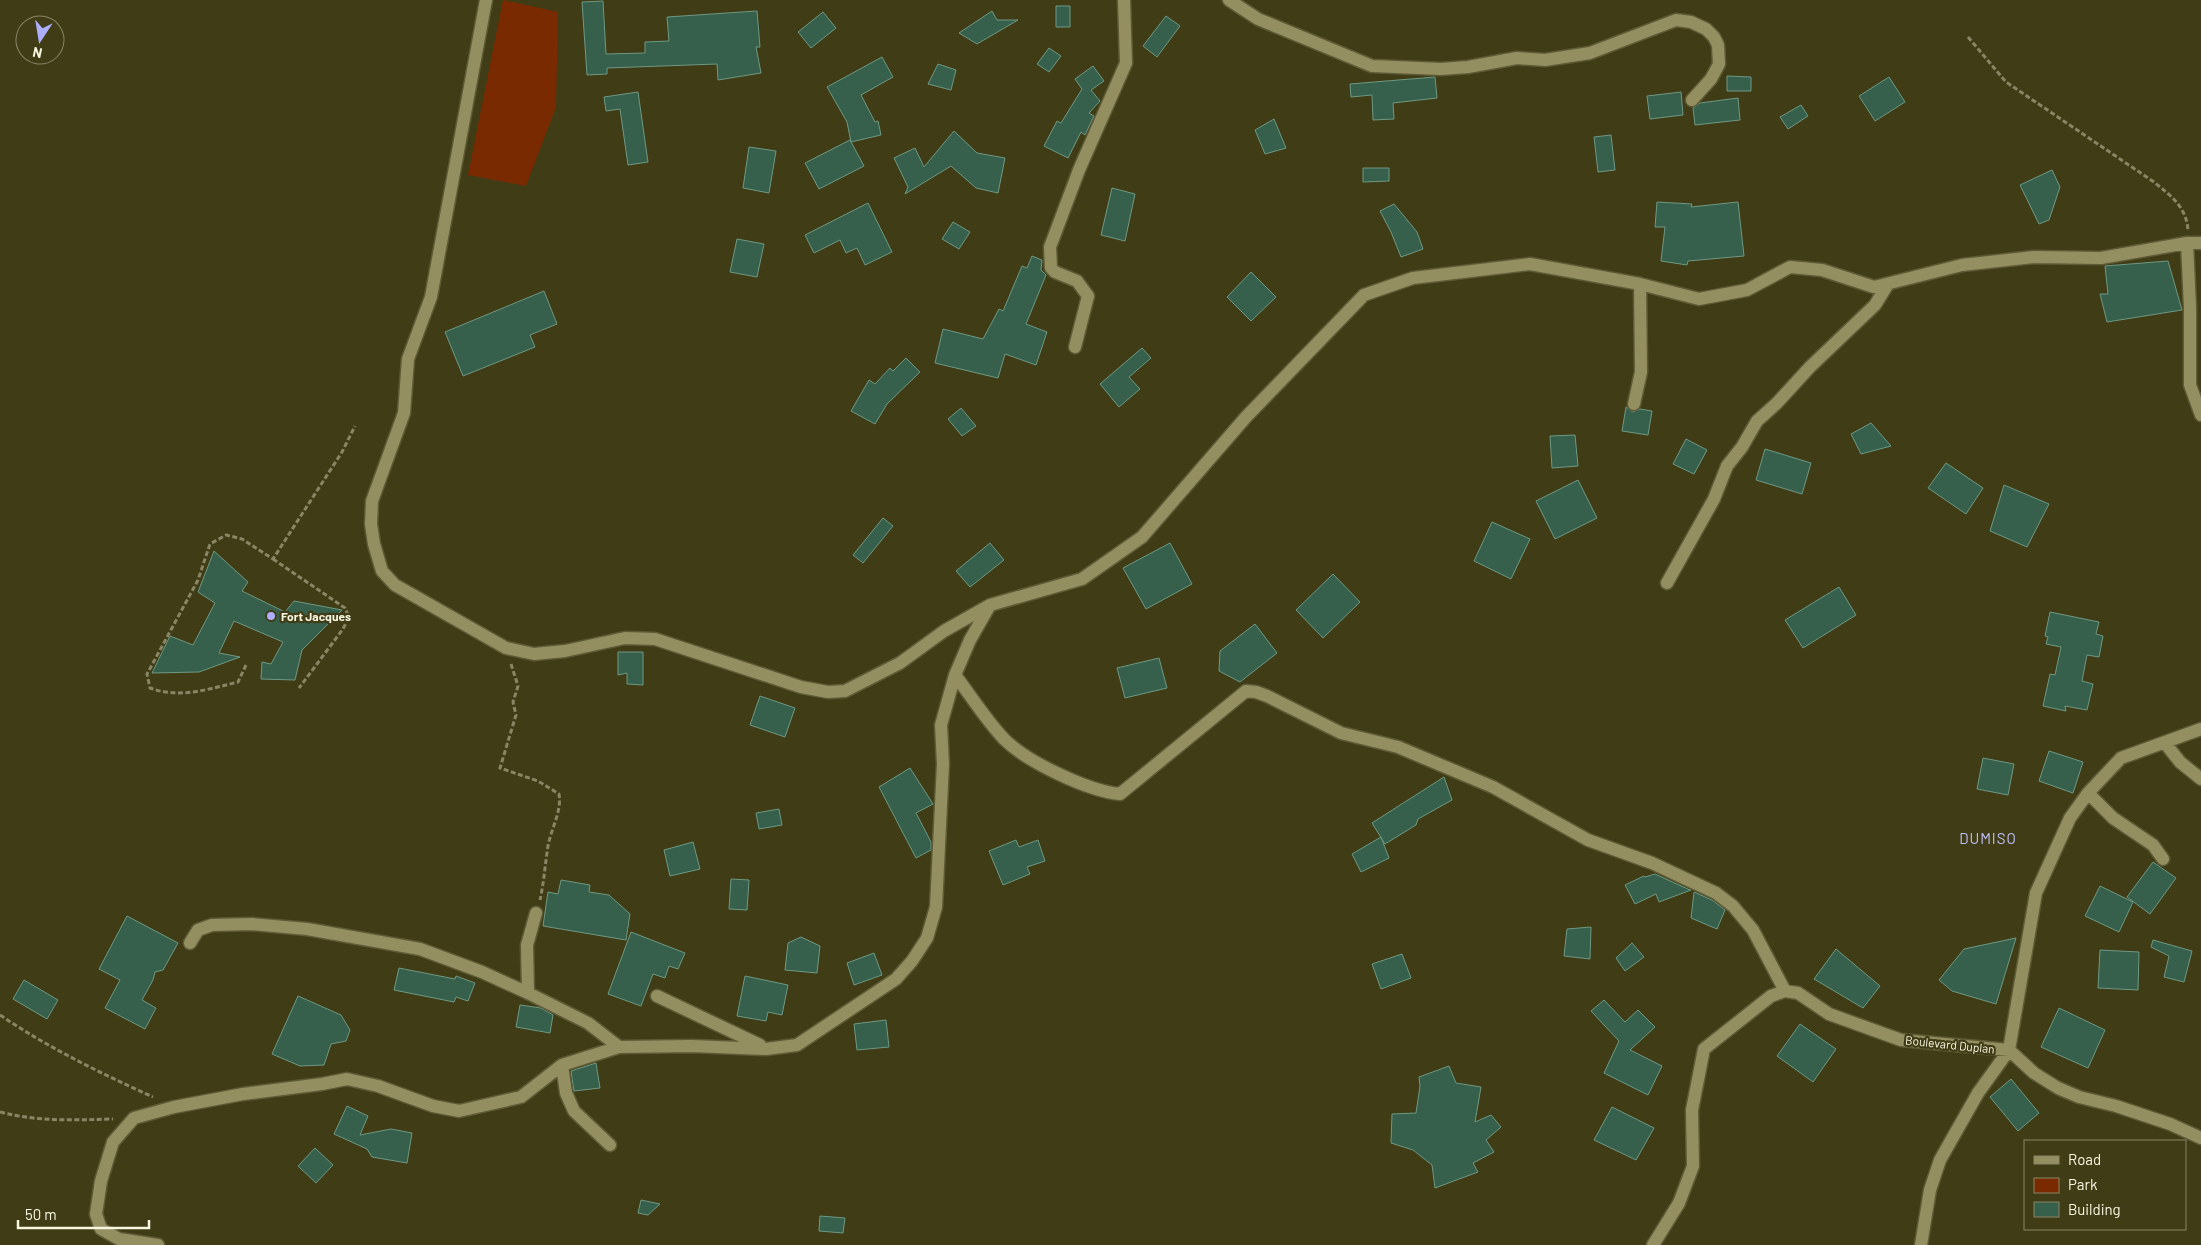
<svg xmlns="http://www.w3.org/2000/svg" width="2201" height="1245" viewBox="0 0 2201 1245" font-family="Barlow,sans-serif">
<rect width="100%" height="100%" fill="#403c16"/>
<path fill="#7a2a00" d="M503,0L558,12L556,107L526,186L468,175Z"/>
<path fill="#365f4c" stroke="#6e9984" d="M603,1L606,54L645,53V42L669,41L667,17L757,11L760,47H756L761,73L718,80L717,64L607,68V74L587,75L582,2Z
M1056,6H1070V27H1056Z
M992,11L997,20H1018L977,44L959,33Z
M823,12L836,28L811,48L798,32Z
M1166,16L1180,26L1157,57L1143,46Z
M1049,48L1061,56L1049,72L1037,64Z
M882,57L893,77L861,95L875,122L878,121L881,135L851,142L847,122L827,87Z
M938,64L956,70L951,90L928,84Z
M1093,66L1104,81L1091,90L1100,101L1089,113L1094,116L1085,135L1081,132L1068,158L1044,146L1057,121L1061,123L1082,89L1075,79Z
M1727,76L1751,77V91H1727Z
M1435,77L1437,98L1393,103L1394,119L1373,120L1372,95L1351,97L1350,84Z
M1889,77L1905,102L1875,121L1859,96Z
M638,92L648,162L628,165L620,109L606,111L604,97Z
M1681,92L1683,115L1650,119L1647,96Z
M1738,98L1740,120L1695,125L1693,108L1700,103Z
M1801,105L1808,116L1788,129L1780,117Z
M1274,119L1286,148L1265,154L1255,130Z
M954,131L977,153L1005,158L998,193L976,188L951,166L905,194L908,187L894,158L915,148L924,167Z
M1611,135L1615,170L1598,172L1594,137Z
M850,140L864,166L819,189L805,163Z
M749,147L776,151L769,193L743,188Z
M1363,168H1389V181L1363,182Z
M2052,170L2060,187L2049,220L2039,224L2020,185Z
M1112,188L1135,194L1125,241L1101,235Z
M1657,202L1692,204L1691,207L1738,202L1744,256L1688,261L1687,265L1661,261L1665,227H1655Z
M868,203L892,252L865,265L857,248L846,253L840,240L814,253L805,235Z
M1394,204L1417,232L1423,249L1401,257L1391,232L1380,211Z
M953,222L970,232L959,249L942,239Z
M737,239L764,244L757,277L730,272Z
M1032,256L1042,260L1041,270L1046,275L1026,324L1047,332L1036,365L1005,354L998,378L935,363L943,329L983,339L999,309L1003,311L1022,266L1027,268Z
M2168,261L2182,310L2107,322L2100,294H2108L2105,266Z
M1251,272L1276,297L1251,321L1227,297Z
M544,291L557,324L530,335L535,347L463,376L445,332Z
M1142,348L1151,358L1129,377L1140,389L1119,407L1100,384Z
M906,358L920,372L887,404L875,424L851,411L869,380L875,384L890,368L893,371Z
M1626,407L1633,412L1640,409L1652,411L1648,435L1622,431Z
M961,408L976,426L962,436L948,419Z
M1871,423L1891,446L1861,454L1851,434Z
M1575,435L1578,466L1552,468L1550,436Z
M1686,439L1707,450L1694,474L1673,464Z
M1765,449L1811,463L1802,494L1756,480Z
M1946,463L1983,488L1966,514L1928,488Z
M1578,480L1597,518L1555,539L1536,501Z
M2004,485L2049,504L2027,547L1990,531Z
M883,518L893,526L863,563L853,555Z
M1492,522L1530,539L1511,579L1474,561Z
M990,543L1004,560L970,587L956,571Z
M1170,543L1192,584L1146,609L1123,568Z
M214,551L248,582L242,591L285,612L294,601L342,610L302,650L295,680L261,679L262,662L271,664L283,642L234,621L219,653L240,657L199,672L152,673L170,636L193,645L215,603L198,592Z
M1333,574L1360,602L1323,638L1296,610Z
M1839,587L1856,615L1803,648L1785,620Z
M2050,612L2099,622L2096,634L2103,636L2099,657L2087,655L2082,681L2093,684L2087,710L2065,706L2066,711L2043,706L2050,674L2055,675L2061,647L2046,644L2048,637L2045,636Z
M1255,624L1277,653L1240,682L1219,671L1220,651Z
M618,652H643V685L627,684V673L618,675Z
M1159,658L1167,688L1125,698L1117,668Z
M760,696L795,708L785,737L750,725Z
M2049,751L2083,762L2073,793L2039,781Z
M1983,758L2014,764L2008,795L1977,789Z
M910,768L933,804L916,813L931,842V850L916,858L879,787Z
M1444,777L1452,800L1418,819L1416,825L1385,844L1372,823Z
M779,809L782,825L759,829L756,813Z
M1381,837L1389,858L1361,872L1352,854Z
M1016,840L1019,847L1038,840L1045,861L1027,867L1030,874L1003,885L989,851Z
M693,842L700,869L670,876L664,850Z
M2153,862L2176,878L2150,914L2127,897Z
M1655,874L1690,890H1691L1659,902L1656,894L1635,904L1625,885L1644,876L1645,877Z
M731,879L749,880L747,910L729,909Z
M561,880L590,885L589,892L609,895L630,914L626,940L543,926L548,892L558,894Z
M2100,886L2133,902L2119,932L2085,916Z
M1694,892L1712,900L1725,910L1717,929L1691,918Z
M127,916L178,943L163,970L155,972L153,980L142,1000L156,1008L145,1029L105,1008L120,980L99,969Z
M1591,927L1590,959L1564,956L1567,929Z
M631,932L685,953L678,969L669,966L665,978L653,974L641,1006L608,994Z
M801,937L820,946L817,973L785,970L788,943Z
M2016,938L1996,1004L1952,991L1939,980L1964,949Z
M2153,940L2192,951L2184,982L2164,977L2169,956L2151,947Z
M1632,943L1644,957L1625,971L1616,958Z
M1836,949L1880,986L1863,1008L1814,979Z
M2100,950L2139,952L2138,990L2098,988Z
M874,953L882,975L854,985L847,963Z
M1402,954L1411,978L1381,989L1372,964Z
M399,968L455,979L456,976L475,983L468,1001L456,997L454,1002L394,990Z
M745,976L788,985L782,1015L768,1012L766,1021L737,1016Z
M24,980L58,1000L47,1019L13,999Z
M298,996L341,1015L350,1030L346,1041L331,1044L324,1065L300,1066L272,1054Z
M1604,1000L1625,1022L1638,1010L1655,1027L1630,1050L1662,1066L1648,1095L1604,1073L1619,1041L1591,1011Z
M520,1005L541,1008L553,1015L550,1033L516,1027Z
M2059,1008L2105,1030L2088,1068L2041,1047Z
M886,1020L889,1047L857,1050L854,1024Z
M1800,1024L1836,1049L1813,1082L1777,1056Z
M596,1063L600,1088L574,1091L571,1071Z
M1449,1066L1456,1083L1481,1087L1475,1122L1491,1115L1501,1127L1486,1140L1494,1152L1473,1163L1478,1172L1435,1188L1432,1165L1413,1150L1391,1143L1392,1114L1416,1113L1420,1086L1419,1077Z
M2011,1079L2039,1113L2018,1131L1990,1097Z
M347,1106L368,1116L360,1135L391,1129L412,1133L407,1163L372,1157L367,1149L334,1134Z
M1612,1107L1654,1128L1636,1160L1594,1140Z
M315,1148L333,1165L316,1183L298,1166Z
M641,1200L660,1204L648,1215L638,1213Z
M820,1216L845,1218L843,1233L819,1231Z"/>
<g fill="none" stroke-linecap="round" stroke-linejoin="round">
<g stroke="#5d5a36" stroke-width="15">
<path id="minor" d="M486,0L431,297L408,359L404,413L372,501L371,524L374,544L382,571L395,585L506,648L534,654L565,651L625,638L655,639L801,687L828,692L845,691L900,663L944,631L990,605L1082,579L1142,537L1246,417L1364,295L1413,278L1530,264L1640,284L1699,299L1747,290L1790,267L1822,270L1874,287L1962,265L2034,257L2101,258L2187,243H2201
M1229,0L1258,19L1372,66L1441,69L1468,67L1517,58L1545,60L1590,53L1676,20L1691,22L1706,29L1714,37L1718,45L1719,64L1711,79L1692,100
M2187,243L2190,307V385L2201,415
M1075,347L1088,296L1077,281L1055,272L1051,268L1050,247L1079,170L1126,63L1124,0
M1634,404L1641,372L1640,284
M1667,583L1714,499L1727,466L1742,447L1757,421L1777,403L1810,367L1875,305L1888,284
M955,675C971,696 986,720 1004,739C1027,762 1088,791 1120,794L1246,691L1256,692L1267,696L1341,733L1398,747L1493,787L1588,840L1652,863L1716,893L1733,906L1753,930L1785,991
M2165,743L2180,762L2201,779
M2088,793L2113,818L2153,845L2163,859
M536,913L527,945L528,993L588,1023L619,1047
M190,943L198,930L212,925L252,924L307,929L420,949L482,972L528,993
M657,996L760,1045
M562,1065L566,1093L574,1111L610,1145
M158,1245L119,1239L101,1229L96,1214L101,1181L113,1142L134,1118L174,1107L243,1094L322,1084L347,1079L378,1086L433,1106L459,1111L521,1097L562,1065L619,1047L692,1046L766,1049L797,1045L896,979L912,961L927,938L936,907L943,764L941,725L955,675L970,640L990,605
M1653,1245L1679,1203L1693,1166L1692,1110L1704,1049L1771,996L1785,991L1798,993L1829,1014L1901,1040L2009,1050L2034,1073L2058,1088L2079,1097L2116,1106L2170,1124L2201,1138
M1921,1245L1930,1190L1940,1160L1978,1093L2009,1050L2036,893L2070,818L2088,793L2121,758L2201,729"/>
</g>
<path stroke="#898666" stroke-width="3" stroke-dasharray="5 2.5" stroke-linecap="butt" d="M1968,37L2006,82L2154,182C2170,195 2187,207 2188,231
M273,559L345,608L349,617L343,629L299,688
M511,664L518,686L513,702L516,715L500,768L538,781L559,794C562,811 551,829 548,846C545,865 544,882 540,900
M246,665L238,682C209,689 179,699 150,688L147,674L198,580L210,544L226,535L242,539L273,559L342,452L355,426
M0,1015C49,1048 100,1073 153,1097
M0,1112C39,1122 73,1120 113,1119"/>
<use href="#minor" stroke="#948f60" stroke-width="12"/>
</g>
<circle fill="#adaffb" stroke="#403c16" stroke-width="2" cx="271" cy="616" r="5"/>
<g text-anchor="middle" dominant-baseline="central" stroke-width="4.5" stroke-linejoin="round" paint-order="stroke">
<g font-size="12" font-weight="bold" fill="#f7f6e0" stroke="#403c16" text-anchor="start">
<text x="281" y="616">Fort Jacques</text>
</g>
<g font-size="12" fill="#f7f6e0" stroke="#403c16">
<text transform="translate(1950 1044) rotate(6)">Boulevard Duplan</text>
</g>
<g font-size="15" letter-spacing="1" fill="#bfc1fb" stroke="#403c16">
<text x="1988" y="838">DUMISO</text>
</g>
</g>
<rect x="2024" y="1140" width="162" height="90" fill="#403c16" stroke="#898667"/>
<rect x="2034" y="1156" width="25" height="8" fill="#948f60" stroke="#898667"/>
<text x="2068" y="1165" font-size="15" fill="#f7f6e0">Road</text>
<rect x="2034" y="1178" width="25" height="15" fill="#7a2a00" stroke="#898667"/>
<text x="2068" y="1190" font-size="15" fill="#f7f6e0">Park</text>
<rect x="2034" y="1202" width="25" height="15" fill="#365f4c" stroke="#898667"/>
<text x="2068" y="1215" font-size="15" fill="#f7f6e0">Building</text>
<g transform="translate(40 40) rotate(192)"><circle r="24" fill="#403c16" stroke="#898667"/>
<path d="M0-4L9 19L0 12L-9 19Z" fill="#adaffb"/>
<text y="-8" font-size="14" font-weight="bold" text-anchor="middle" fill="#f7f6e0">N</text>
</g>
<path d="M18 1220v8h131v-8" fill="none" stroke="#f7f6e0" stroke-width="2.5"/>
<text x="25" y="1220" font-size="15" fill="#f7f6e0" stroke="#403c16" stroke-width="4" paint-order="stroke">50 m</text>
</svg>
